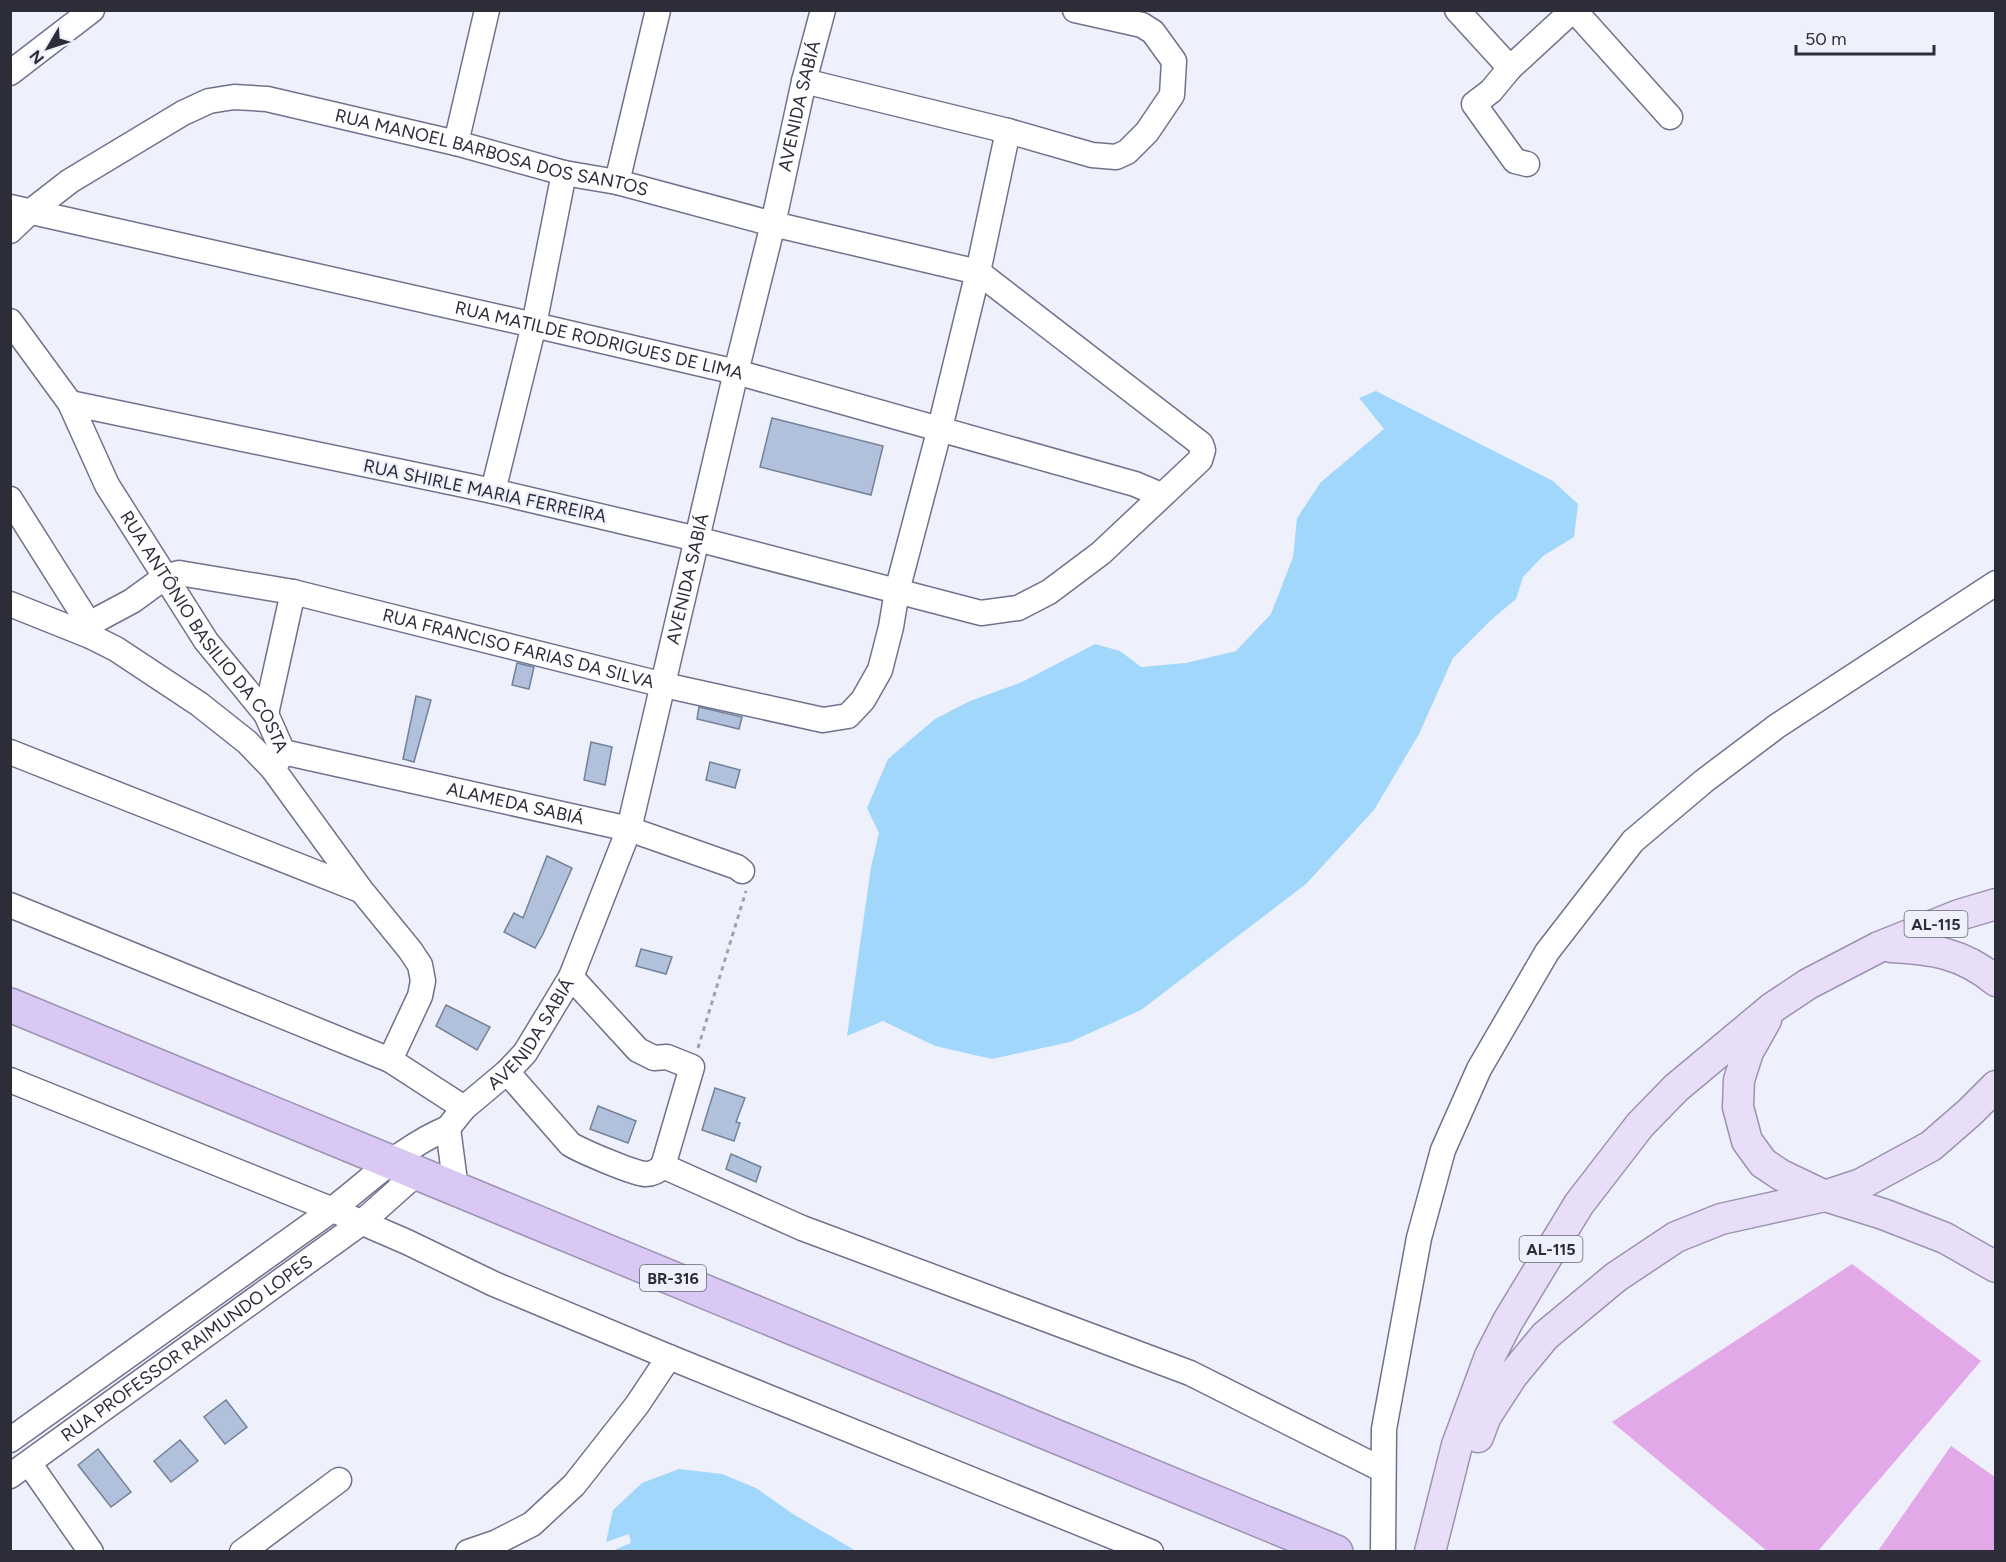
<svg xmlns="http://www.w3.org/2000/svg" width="2006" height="1562" viewBox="0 0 2006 1562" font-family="Figtree,sans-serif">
<rect width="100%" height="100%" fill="#eef0fc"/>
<path fill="#e2a8e7" d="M1852,1264L1981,1361L1818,1551H1767L1612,1422Z
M1951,1446L1995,1477V1551H1878Z"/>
<path fill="#a2d7fc" d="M1376,391L1553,481L1578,504L1574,537L1543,556L1523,577L1516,599L1491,620L1453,658L1419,734L1374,810L1306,884L1141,1010L1070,1042L992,1059L935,1046L883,1021L847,1036L871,867L879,833L867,808L888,759L935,719L970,701L1022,682L1095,644L1120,651L1141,667L1186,663L1236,651L1271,614L1293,557L1297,518L1321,482L1384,429L1359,398Z
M679,1469L722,1474L756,1488L793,1514L856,1551H616V1549L631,1543L629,1534L606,1542L613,1510L642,1483Z"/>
<path fill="#b1c0db" stroke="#73829a" stroke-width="1.5" d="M772,418L883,446L871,495L760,467Z
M517,663L534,667L529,689L512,685Z
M416,696L431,700L414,762L403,759Z
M699,707L742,717L739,729L697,719Z
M591,742L612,747L605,785L584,780Z
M710,762L740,770L735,788L706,780Z
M547,856L572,868L543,934L535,948L504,932L514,913L523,918Z
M641,949L672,957L666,974L636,966Z
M446,1005L490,1027L477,1050L436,1026Z
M715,1088L745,1098L736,1122L740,1123L734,1141L702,1130Z
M598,1106L636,1121L628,1143L590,1129Z
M731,1154L761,1167L756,1182L726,1169Z
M226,1400L247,1427L225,1444L204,1417Z
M180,1440L198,1461L171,1482L154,1461Z
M98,1449L131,1492L111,1507L78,1465Z"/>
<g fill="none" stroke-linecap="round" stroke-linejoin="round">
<g stroke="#70728d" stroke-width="27">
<g id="minor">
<path d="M1457,10L1510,68"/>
<path d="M1574,10L1670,117"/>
<path d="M10,73L92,10"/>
<path d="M804,81L1008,131L1092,155L1116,157L1127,152L1147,132L1172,95L1174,61L1153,32L1142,25L1075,10"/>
<path d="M456,143L487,10"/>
<path d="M1527,164L1515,161L1474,104L1491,91L1510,68L1573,10"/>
<path d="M617,182L658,10"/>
<path id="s1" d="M10,207L534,325L736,372L1135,484L1161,495"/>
<path id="s2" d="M10,231L30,212L70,181L183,113L209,101L234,97L267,99L456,143L564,173L617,182L773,224L978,272L1201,444L1203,450L1200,460L1101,553L1049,592L1018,608L981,613L697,539L493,491L70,403"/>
<path id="s3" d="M10,321L70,403L107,485L206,641L266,714L283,752L273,769"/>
<path d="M493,491L534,325L564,173"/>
<path d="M10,499L89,624L90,636"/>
<path d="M10,604L90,636L116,649L199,704L247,742L273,769L361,890L410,950L420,965L423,981L420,996L390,1060"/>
<path id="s4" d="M89,624L132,601L165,577L179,573L293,592L664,685L823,720L848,716L863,700L880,670L891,627L897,591L940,428L978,272L1008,131"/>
<path d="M266,714L293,592"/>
<path d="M10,752L360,890"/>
<path id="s5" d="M283,752L629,829L737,867L742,871"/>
<path d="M10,905L390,1060L464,1108"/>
<path d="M571,977L638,1050L654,1058L667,1057L692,1067L663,1166"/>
<path d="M507,1072L570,1144C581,1151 635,1174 646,1174C653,1174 659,1170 663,1166"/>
<path d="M10,1080L333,1210L407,1242L494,1284L669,1357L1151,1552"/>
<path d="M663,1166L802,1228L1190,1373L1383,1470"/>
<path id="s6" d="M456,1189L448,1128L464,1108L507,1072L525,1053L571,977L629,829L736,372L773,224L804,81L823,10"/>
<path d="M10,1440C114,1365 218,1291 322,1217C364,1187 399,1148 448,1128"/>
<path d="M29,1463L91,1552"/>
<path id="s7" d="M10,1476L361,1223L416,1174"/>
<path d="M242,1552L339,1480"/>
<path d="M468,1552L497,1542L532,1524L574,1485L637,1405L669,1357"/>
<path d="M1383,1552L1384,1429L1419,1238L1443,1150L1479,1069L1547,952L1633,841L1704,781L1777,726L1996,583"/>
</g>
</g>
<g stroke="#9c92b2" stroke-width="33">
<path id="major" d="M1891,947C1932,949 1963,953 1996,981
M1766,1020L1748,1052L1739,1080L1738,1107L1747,1141L1763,1163L1781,1175L1825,1196L1883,1214L1945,1238L1996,1267
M1478,1437L1486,1416L1512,1376L1545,1336L1616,1277L1676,1237L1721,1219L1825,1196L1861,1184L1931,1146L1970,1112L1996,1086
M1430,1552L1457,1445L1490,1356L1508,1321L1579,1204L1640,1125L1676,1088L1772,1008L1808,984L1879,947L1959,915L1996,904"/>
</g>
<g stroke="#9c92b2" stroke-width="36">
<path id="highway" d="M10,1005L1336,1552"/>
</g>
<path stroke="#a0a2ae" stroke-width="3" stroke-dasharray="4.5 4.5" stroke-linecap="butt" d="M698,1048L746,891"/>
<use href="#minor" stroke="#fff" stroke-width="24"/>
<use href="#major" stroke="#e8def8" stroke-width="30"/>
<use href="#highway" stroke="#d9c8f3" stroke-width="33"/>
</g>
<g text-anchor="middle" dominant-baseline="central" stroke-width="5" stroke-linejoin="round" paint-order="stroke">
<g fill="#eef0fc" stroke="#666874" stroke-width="1.5">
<rect x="1904.5" y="911" width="63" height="26" rx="4.5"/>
<rect x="1519.5" y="1236" width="63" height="26" rx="4.5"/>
<rect x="640" y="1265" width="66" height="26" rx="4.5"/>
</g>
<g font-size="16" font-weight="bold" fill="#2c2d39">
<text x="1936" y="924">AL-115</text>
<text x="1551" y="1249">AL-115</text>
<text x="673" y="1278">BR-316</text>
</g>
<g font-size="18" fill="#2c2d39" stroke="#eef0fc">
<text stroke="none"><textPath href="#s6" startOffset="1160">AVENIDA SABIÁ</textPath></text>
<text stroke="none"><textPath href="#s2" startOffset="528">RUA MANOEL BARBOSA DOS SANTOS</textPath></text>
<text stroke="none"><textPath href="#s1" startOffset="604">RUA MATILDE RODRIGUES DE LIMA</textPath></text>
<text transform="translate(485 491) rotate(12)">RUA SHIRLE MARIA FERREIRA</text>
<text stroke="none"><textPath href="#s6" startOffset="674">AVENIDA SABIÁ</textPath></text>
<text stroke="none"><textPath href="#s3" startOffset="368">RUA ANTÔNIO BASILIO DA COSTA</textPath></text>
<text stroke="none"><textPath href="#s4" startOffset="452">RUA FRANCISO FARIAS DA SILVA</textPath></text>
<text stroke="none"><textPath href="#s5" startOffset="238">ALAMEDA SABIÁ</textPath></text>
<text stroke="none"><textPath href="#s6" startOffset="188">AVENIDA SABIÁ</textPath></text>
<text stroke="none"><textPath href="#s7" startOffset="218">RUA PROFESSOR RAIMUNDO LOPES</textPath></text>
</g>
</g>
<rect width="2006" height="1562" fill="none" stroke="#2c2d39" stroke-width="24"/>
<g transform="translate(48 48) rotate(231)" stroke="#eef0fc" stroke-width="4.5" paint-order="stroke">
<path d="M0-4.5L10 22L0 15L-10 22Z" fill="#2c2d39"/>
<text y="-9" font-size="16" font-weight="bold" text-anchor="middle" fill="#2c2d39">N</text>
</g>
<path d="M1796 45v9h138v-9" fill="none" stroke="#2c2d39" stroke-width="3"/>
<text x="1805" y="45" font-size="18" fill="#2c2d39" stroke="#eef0fc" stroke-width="4.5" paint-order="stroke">50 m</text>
</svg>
